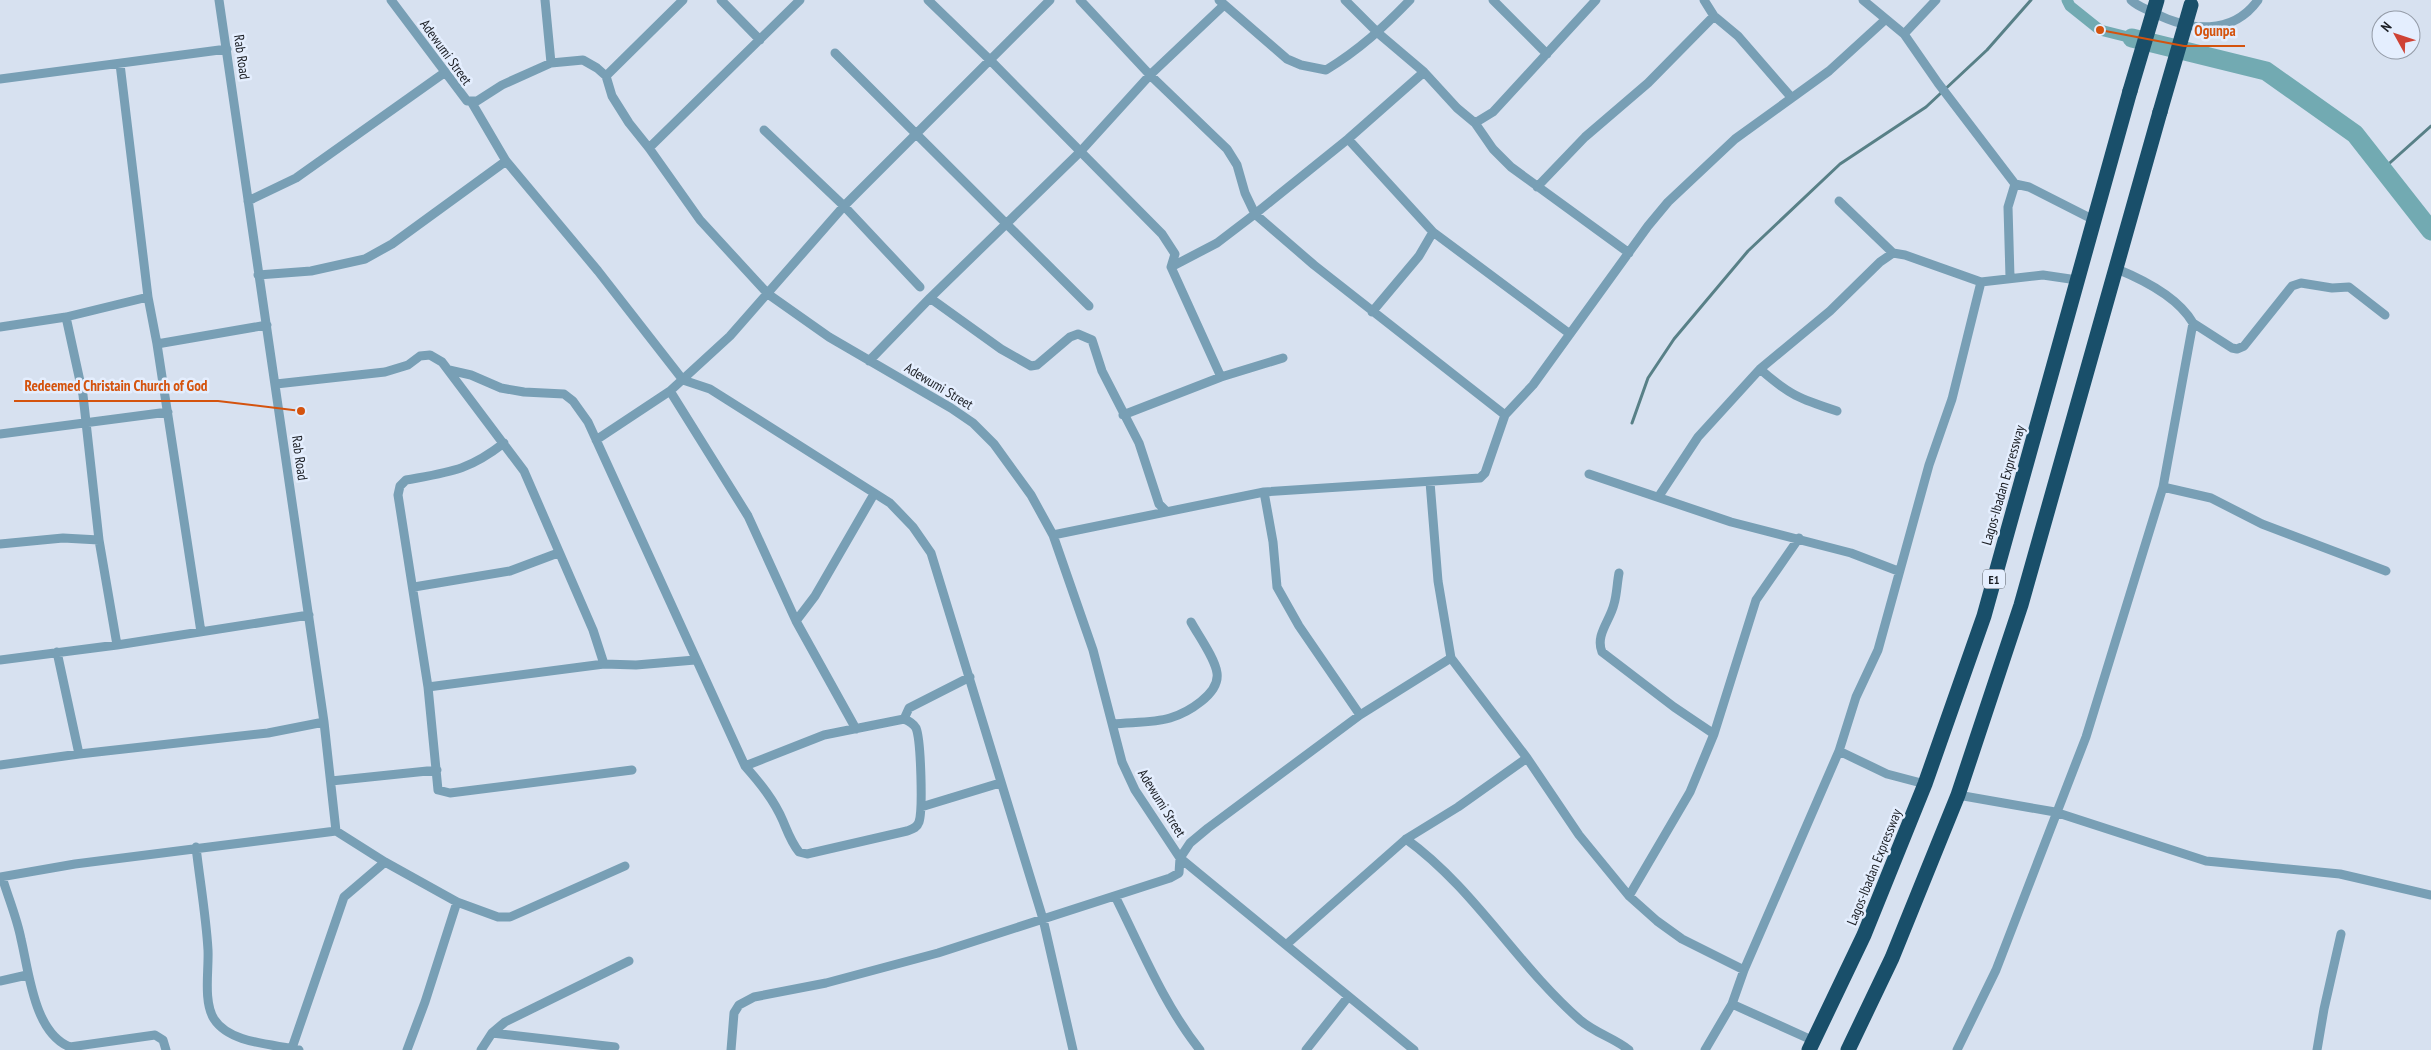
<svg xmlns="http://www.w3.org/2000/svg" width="2431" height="1050" viewBox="0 0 2431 1050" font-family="'PT Sans Narrow',sans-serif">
<rect width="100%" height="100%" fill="#d7e1f0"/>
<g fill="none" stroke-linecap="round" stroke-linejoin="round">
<path stroke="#588087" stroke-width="3" d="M2383,169L2431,126
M1632,423L1648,378L1674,339L1748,251L1840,164L1926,107L1987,50L2031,0"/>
<path stroke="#72aab2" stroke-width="11" d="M2067,0L2070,6L2100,30L2132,38"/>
<path stroke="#72aab2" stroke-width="19" d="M2132,38L2266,71L2355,134L2431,231"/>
<path stroke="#789fb5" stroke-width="9" d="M219,0L324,722L336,831
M391,0L467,101H477L502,85L551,63L583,60L597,68L606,76L612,96L629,123L649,148L700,220L768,294L829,337L951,408L973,423L994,444L1031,495L1053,535L1093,650L1122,762L1135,790L1180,858L1414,1050
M545,0L551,63
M721,0L760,40
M928,0L990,60L1162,234L1175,254L1171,267L1221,377
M1080,0L1150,75L1227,149L1237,165L1245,193L1255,214L1314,265L1505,415
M1219,0L1287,59L1301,65L1326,70C1359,50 1384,27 1410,0
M1345,0L1378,33L1424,72L1457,108L1475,123L1493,149L1511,167L1629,253
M1493,0L1547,54
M1704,0L1714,16L1738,36L1791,97
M1863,0L1904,34L1938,83L2015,184L2029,187L2094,220
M2131,0C2137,6 2146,9 2154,13C2190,31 2232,36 2258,0
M1904,34L1936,0
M835,53L1089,306
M120,64L148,297L157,344L201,632
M606,76L683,0
M0,79L227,49
M472,103L506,161L598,271L683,380L710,389L890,503L913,527L931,553L1043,919L1073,1050
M1475,123L1493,112L1596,0
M764,130L844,206L920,287
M1348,139L1433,232L1570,334
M649,148L800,0
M1537,187L1585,137L1648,83L1714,16
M248,201L296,178L444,73
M1839,201L1893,253L1905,255L1981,282L2043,275L2077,280
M1171,267L1217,243L1255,214L1348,139L1424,72
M258,275L311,271L365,259L392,244L506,161
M2010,277L2008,207L2015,184
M930,298L1001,349L1031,366L1037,365L1070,337L1078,334L1092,340L1102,371L1139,443L1159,504L1166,511
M1372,312L1419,256L1433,232
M66,317L83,395L99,540L117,645
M2193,323L2232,348L2237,349L2244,346L2292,286L2301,283L2332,288L2349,287L2385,315
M0,327L66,317L148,297
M157,344L267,325
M869,361L930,298L1080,152L1150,75L1224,5
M1760,369C1789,395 1800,399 1837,411
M449,370L471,375L501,388L524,392L564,394L573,401L588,422L745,766C760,783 774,800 783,821C788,833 791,842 799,852L807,854L907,831C912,829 917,828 919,822C923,810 921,740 916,728C913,723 909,721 904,719L824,735L745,766
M276,384L385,372L408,365L420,356L430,355L442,362L524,471L593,630L604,664
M670,391L748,516L796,621L856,729
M1123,415L1221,377L1283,358
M0,434L168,412
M596,440L670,391L730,336L844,206L1050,0
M504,443C468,471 450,472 406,480L400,486L398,495L428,687L438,790L450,793L632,770
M1589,474L1731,522L1851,553L1898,571
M1430,482L1438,581L1451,658L1527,758L1579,835L1629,896L1657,921L1682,939L1744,970
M2163,487L2211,498L2262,524L2386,571
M1264,492L1273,542L1277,587L1299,626L1360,715
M1659,496L1698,437L1760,369L1830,311L1880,262L1893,253
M1053,535L1264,492L1480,478L1485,473L1505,415L1533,385L1648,226L1668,202L1735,139L1829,71L1886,19
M0,544L63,538L99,540
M1619,573C1617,583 1617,594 1614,604C1610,621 1595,635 1602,652L1674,707L1714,734
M414,587L510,571L558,553
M796,621L815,596L874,494
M57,652L79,754
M0,660L117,645L309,615
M428,687L604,664L636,665L695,660
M904,719L909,708L970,677
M1113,724C1130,722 1154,723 1170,718C1187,713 1220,694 1217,673C1215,658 1198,635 1191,622
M1839,751L1887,774L1925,784
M0,765L79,754L268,733L324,722
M331,781L437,770
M1958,795L2055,812L2206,861L2340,874L2431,895
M921,807L1000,783
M1406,839C1474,888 1517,965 1580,1020C1595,1033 1614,1038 1629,1050
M196,847C200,882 206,916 208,950C209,970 203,1001 214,1019C230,1044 274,1044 299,1050
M0,877L75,864L336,831L385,862L457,902L498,917H510L526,910L625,866
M2,877C8,897 17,918 21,939C29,972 34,1033 70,1047L155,1035L163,1040L166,1050
M1115,896C1141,948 1164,1005 1200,1050
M1629,896L1690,792L1714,734L1756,600L1799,538
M1287,944L1406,839L1458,807L1527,758
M0,981L27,975
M1732,1004L1744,970L1839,751L1856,697L1878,650L1929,465L1952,399L1981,282
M492,1033L615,1047
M292,1048L344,897L385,862
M407,1050L425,1002L457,902
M481,1050L492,1033L505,1022L629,961
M731,1050L734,1013L739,1005L754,997L826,983L938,953L1170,878L1179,873L1180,858L1190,843L1208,828L1360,715L1451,658
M1306,1050L1348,997
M1705,1050L1732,1004L1814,1041
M1957,1050L1996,970L2086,737L2163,487L2193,323C2178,297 2144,280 2117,269
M2317,1050L2324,1009L2341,934"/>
<path stroke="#194f6a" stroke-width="15" d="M1809,1050L1864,935L1925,784L1984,616L2130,91
M1848,1050L1892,958L1958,795L2021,605L2160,112"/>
<path stroke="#194f6a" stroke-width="15" d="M2130,91L2157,0
M2160,112L2191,5"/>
</g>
<g text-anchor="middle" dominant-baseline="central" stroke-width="5" stroke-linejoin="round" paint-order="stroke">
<rect fill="#e4eefe" stroke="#575c65" stroke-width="1" x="1983" y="569.5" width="22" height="19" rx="4"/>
<g font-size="12" font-weight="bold" fill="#1b1e24">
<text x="1994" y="579">E1</text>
</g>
<g font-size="14" fill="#1b1e24" stroke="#e4eefe">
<text transform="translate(446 52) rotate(54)">Adewumi Street</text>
<text transform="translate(242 57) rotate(82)">Rab Road</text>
<text transform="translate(939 386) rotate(31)">Adewumi Street</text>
<text transform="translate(300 458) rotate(82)">Rab Road</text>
<text transform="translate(2003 485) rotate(-74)">Lagos-Ibadan Expressway</text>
<text transform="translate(1162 803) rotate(58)">Adewumi Street</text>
<text transform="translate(1874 867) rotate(-68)">Lagos-Ibadan Expressway</text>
</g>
</g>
<path fill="none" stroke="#d4530e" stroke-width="2" d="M2100 30L2184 46H2245M301 411L218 401H14"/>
<g fill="#d4530e" stroke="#e4eefe" stroke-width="2">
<circle cx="2100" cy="30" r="5"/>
<circle cx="301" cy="411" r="5"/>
</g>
<g font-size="15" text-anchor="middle" font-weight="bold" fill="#d4530e" stroke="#e4eefe" stroke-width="5" stroke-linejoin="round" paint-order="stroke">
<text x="2215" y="36">Ogunpa</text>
<text x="116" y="391">Redeemed Christain Church of God</text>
</g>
<g transform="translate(2396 35) rotate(310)"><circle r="24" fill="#e4eefe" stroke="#949ba7"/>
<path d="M0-4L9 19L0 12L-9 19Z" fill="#cf4235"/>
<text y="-8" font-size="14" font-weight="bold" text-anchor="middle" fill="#1b1e24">N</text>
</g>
</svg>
